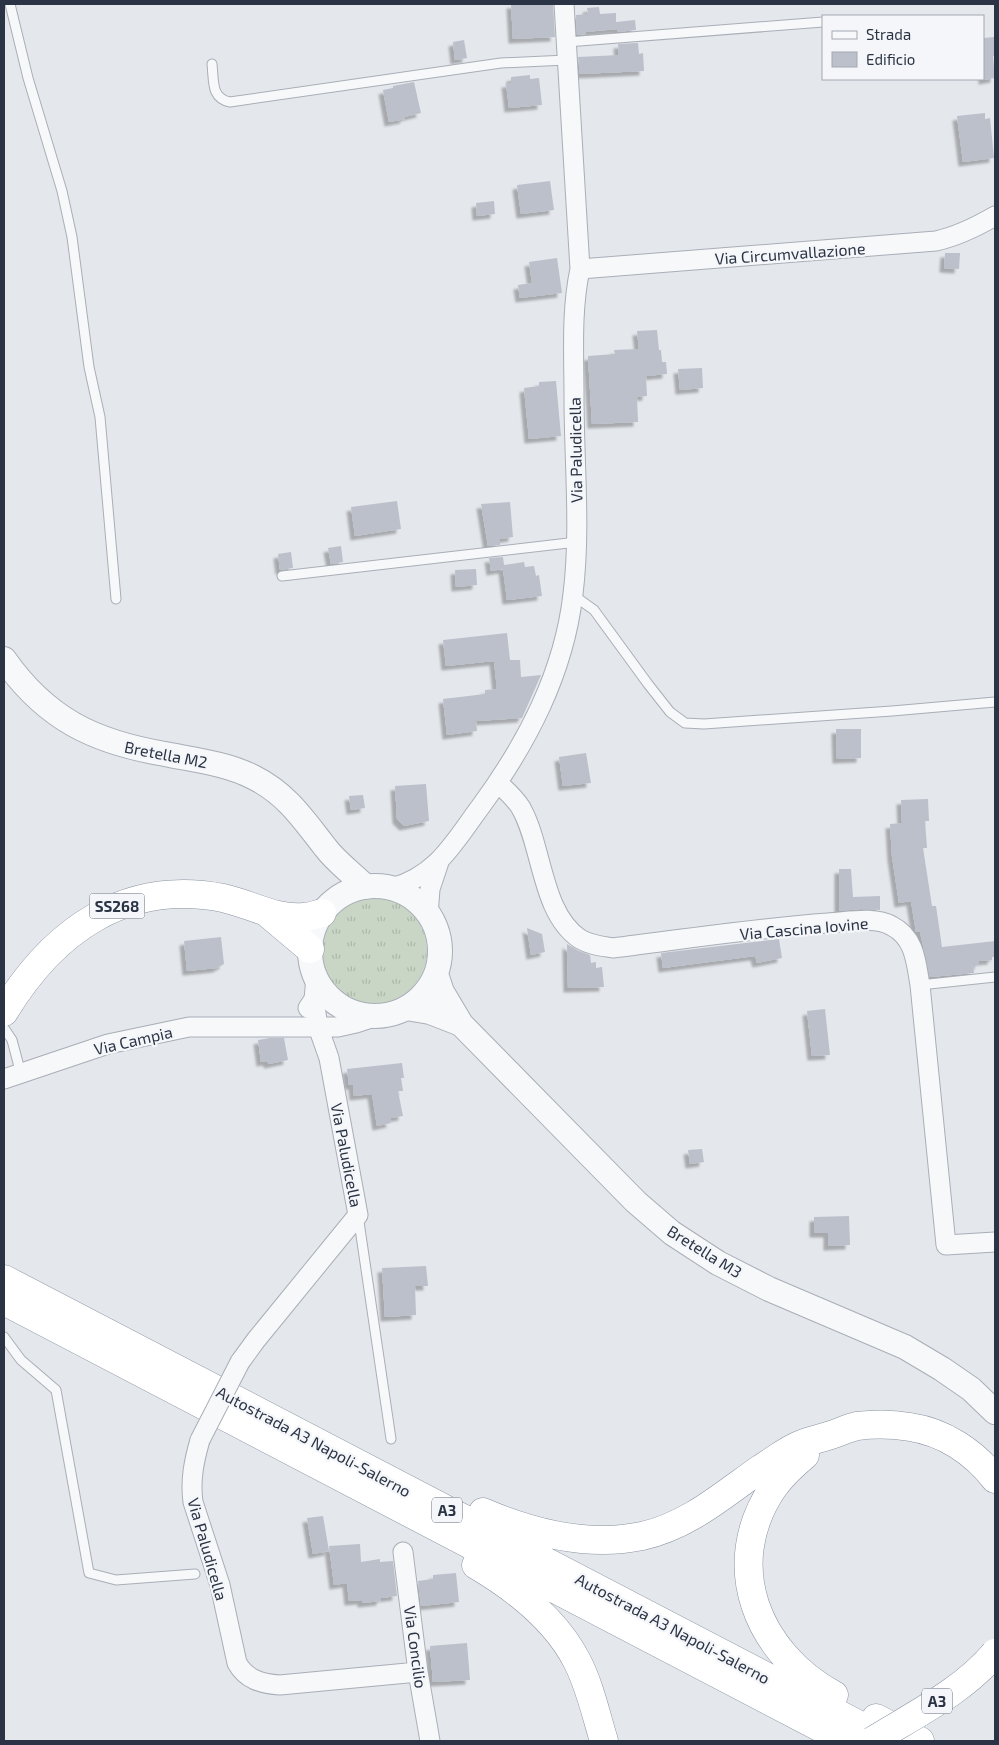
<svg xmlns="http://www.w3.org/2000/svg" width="999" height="1745" viewBox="0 0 999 1745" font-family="'Exo 2',sans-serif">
<defs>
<pattern id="grass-tufts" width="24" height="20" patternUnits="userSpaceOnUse" patternTransform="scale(1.25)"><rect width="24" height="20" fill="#c9d6c5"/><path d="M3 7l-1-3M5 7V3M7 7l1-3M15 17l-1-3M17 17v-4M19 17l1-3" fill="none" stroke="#adb8ab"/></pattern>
<filter id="shadow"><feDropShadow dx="-4.5" dy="4.5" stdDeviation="1" flood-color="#0004"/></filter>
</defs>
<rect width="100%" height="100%" fill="#e4e7ec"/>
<path fill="url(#grass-tufts)" d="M321 951a53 53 0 1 1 106 0a53 53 0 1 1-106 0Z"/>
<path fill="#bbc0ca" filter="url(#shadow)" d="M511,4H553L555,37L513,39Z
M599,7L600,14L616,13V22L635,20L636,30L617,32V29L585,32L586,34L577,35L576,15L588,14L587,8Z
M995,37V56H993L995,78L983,80V38Z
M464,40L467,58L455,60L453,42Z
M638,43L639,54L643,53L644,71L580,74L578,57L619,55L618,44Z
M530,75V79L539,78L542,105L509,108L506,83H511V77Z
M414,82L421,113L404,117L405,119L389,122L383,90L393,88V86Z
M985,113V119L990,118L994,158L963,162L957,116Z
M550,181L554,210L521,214L517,185Z
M494,201L495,214L477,216L476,203Z
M945,253H960L959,269L944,268Z
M557,258L562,293L520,298L518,285L532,283L529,262Z
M657,330L659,350H661L662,362H666L667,374L646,376L647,396L637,397L638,422L592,424L588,356L615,354L614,350L639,349L637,331Z
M702,368L703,388L680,390L678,369Z
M556,381L561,436L529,439L524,388L539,386V382Z
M397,501L401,529L355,536L351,507Z
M510,502L513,537L500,539V545L488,546L481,504Z
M341,546L343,562L331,564L328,548Z
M291,552L293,568L280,570L278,554Z
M503,557L504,565L524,562L525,567L534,566L536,576L539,575L542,596L507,600L503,569L491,571L489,558Z
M476,569L477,585L456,587L455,570Z
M507,633L510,660H520L521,677L541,675L522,718L476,721L477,731L447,735L443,699L485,694V690L497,689L494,661L446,666L443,640Z
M836,729H861V758L837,759Z
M586,753L591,783L563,786L559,757Z
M426,784L429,821L404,826L397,819L395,786Z
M363,795L365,808L351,810L349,796Z
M928,799L929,821H925L927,848H923L932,906H936L942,947L995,941V957H992V960L979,961V965H973L974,973L930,977L920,932H916L911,901L899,903L892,856L890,824L902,823L901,800Z
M839,869H851L853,897L880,896V910L861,909L839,911Z
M527,928L542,934L545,952L531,955Z
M221,937L224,964L217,968L187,971L184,941Z
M779,939L782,958L757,963L755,956L663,968L661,953Z
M567,944L579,951L590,955L591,963L596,962V968L602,967L604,987L568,988Z
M825,1009L830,1055L812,1056L807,1011Z
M270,1038H284L288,1060L269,1064L267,1061L261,1062L258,1040Z
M402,1063L404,1078H401L403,1091H398L403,1116L390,1118L391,1123L377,1126L372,1094L354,1096L353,1085H349L347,1069Z
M702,1149L704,1162L690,1164L688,1150Z
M849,1216L850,1245L828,1246V1233H814V1217Z
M426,1266L428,1286H415L416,1315L385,1317L382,1268Z
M323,1516L329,1551L313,1554L307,1518Z
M360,1544L361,1562L380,1559V1562L393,1561L397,1596L381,1598V1601L362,1603V1600L349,1601L347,1583L334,1585L329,1546Z
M456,1573L459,1602L421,1606L418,1581L433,1579V1575Z
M467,1643L470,1680L433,1682L430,1646Z"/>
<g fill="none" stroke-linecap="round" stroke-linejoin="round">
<g stroke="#a9aeb7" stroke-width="11">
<path id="service" d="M10,4L28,78L62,191L72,237L89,367L100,417L116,599
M567,42L823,22
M212,64C214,82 211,98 230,102L501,63L567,60
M282,576L577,542
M573,595L594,610L648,684L670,712L685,723L704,724L892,711L995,702
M920,985L995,977
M4,1028L12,1040L21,1074
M358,1215L391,1439
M4,1337L21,1360L56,1390L89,1573L116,1580L195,1574"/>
</g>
<g stroke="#a9aeb7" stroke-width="21">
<path id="minor" d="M580,269L936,241C958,236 976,227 995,216
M498,783C507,791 515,798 521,808C543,847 541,913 580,939C590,945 601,946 613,948C685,939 756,928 828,923C848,922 874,916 892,926C915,938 916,962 920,985L946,1245L995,1242
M392,888C438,875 454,842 481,806C527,743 564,673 573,594C581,529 574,463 574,397C574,355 571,311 580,269L564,4
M428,915L430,889L439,862
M308,1008L314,999L316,978
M4,1079L108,1044L189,1027H338L356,1023L377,1016
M240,1362L256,1340L358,1215L329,1058L318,1027L314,999
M200,1440C194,1461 190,1480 193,1502L220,1585L237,1663C246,1679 261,1684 280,1685L418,1672
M403,1552L418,1672L430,1741"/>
</g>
<g stroke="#a9aeb7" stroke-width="26">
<path id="tertiary" d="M4,659C46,719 94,742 165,754C194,760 225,763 253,777C287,794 303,819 325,847C336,862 353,874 366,887
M310 951a65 65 0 1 1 130 0a65 65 0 1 1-130 0Z
M436,974L442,992L461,1024L636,1202L672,1233L718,1263L769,1289L905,1347L942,1369L971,1389L995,1412
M406,1008L430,1012L461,1024"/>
</g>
<g stroke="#8b94a3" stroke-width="29">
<path id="trunk" d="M266,912L310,949
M4,1012C53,931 125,879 223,898C250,904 277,920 304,917C310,917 317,914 322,913"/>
</g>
<g stroke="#8b94a3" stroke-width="29">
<path id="motorway" d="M4,1279L890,1741
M4,1301L846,1741
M805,1455C793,1465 782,1475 773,1488C721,1565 757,1653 834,1695
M483,1512C532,1533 589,1547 642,1536C688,1526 723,1495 760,1469C773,1461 788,1449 802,1444C812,1440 822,1438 831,1435C840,1432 848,1428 857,1426C874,1424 892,1424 910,1427C944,1432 974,1452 995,1479
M476,1565C515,1588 556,1620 577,1661C590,1686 596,1715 604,1741
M876,1718L920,1741"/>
</g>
<use href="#service" stroke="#f7f8fa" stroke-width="9"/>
<use href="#minor" stroke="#f7f8fa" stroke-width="19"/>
<use href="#tertiary" stroke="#f7f8fa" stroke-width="24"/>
<use href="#trunk" stroke="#fff" stroke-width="28"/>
<use href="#motorway" stroke="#fff" stroke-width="28"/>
<g stroke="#a9aeb7" stroke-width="21" stroke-linecap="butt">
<path id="minor-bridge" d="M200,1440L240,1362"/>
</g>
<g stroke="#8b94a3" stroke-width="29" stroke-linecap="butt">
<path id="motorway-bridge" d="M872,1741C914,1715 962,1692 995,1653"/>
</g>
<use href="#minor-bridge" stroke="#f7f8fa" stroke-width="19"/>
<use href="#motorway-bridge" stroke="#fff" stroke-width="28"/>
</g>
<g text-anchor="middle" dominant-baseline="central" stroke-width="4.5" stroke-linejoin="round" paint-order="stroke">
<g fill="#f4f6f9" stroke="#676e7b" stroke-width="1">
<rect x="89.5" y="893.5" width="55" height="25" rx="4"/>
<rect x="432" y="1497.5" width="30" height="25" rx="4"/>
<rect x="922" y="1688.5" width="30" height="25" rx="4"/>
</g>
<g font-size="15" font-weight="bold" fill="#2b3445">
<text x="117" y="906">SS268</text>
<text x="447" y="1510">A3</text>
<text x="937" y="1701">A3</text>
</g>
<g font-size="16" fill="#2b3445" stroke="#f4f6f9">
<text transform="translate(790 253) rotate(-4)">Via Circumvallazione</text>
<text transform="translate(575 450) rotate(-91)">Via Paludicella</text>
<text transform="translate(166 754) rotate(11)">Bretella M2</text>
<text transform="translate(804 928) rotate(-5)">Via Cascina Iovine</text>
<text transform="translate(133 1040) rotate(-13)">Via Campia</text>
<text transform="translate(347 1155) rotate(79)">Via Paludicella</text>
<text transform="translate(705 1251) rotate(32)">Bretella M3</text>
<text transform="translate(314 1441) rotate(28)">Autostrada A3 Napoli-Salerno</text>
<text transform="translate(208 1549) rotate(74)">Via Paludicella</text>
<text transform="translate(673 1628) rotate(28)">Autostrada A3 Napoli-Salerno</text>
<text transform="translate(416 1647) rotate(82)">Via Concilio</text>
</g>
</g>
<rect width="999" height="1745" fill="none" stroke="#2b3445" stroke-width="10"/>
<rect x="822" y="15" width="162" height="65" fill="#f4f6f9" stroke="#a4a8b1"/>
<rect x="832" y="31" width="25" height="8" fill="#f7f8fa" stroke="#a4a8b1"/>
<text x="866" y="40" font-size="15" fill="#2b3445">Strada</text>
<rect x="832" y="52" width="25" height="15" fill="#bbc0ca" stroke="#a4a8b1"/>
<text x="866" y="65" font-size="15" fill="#2b3445">Edificio</text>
</svg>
